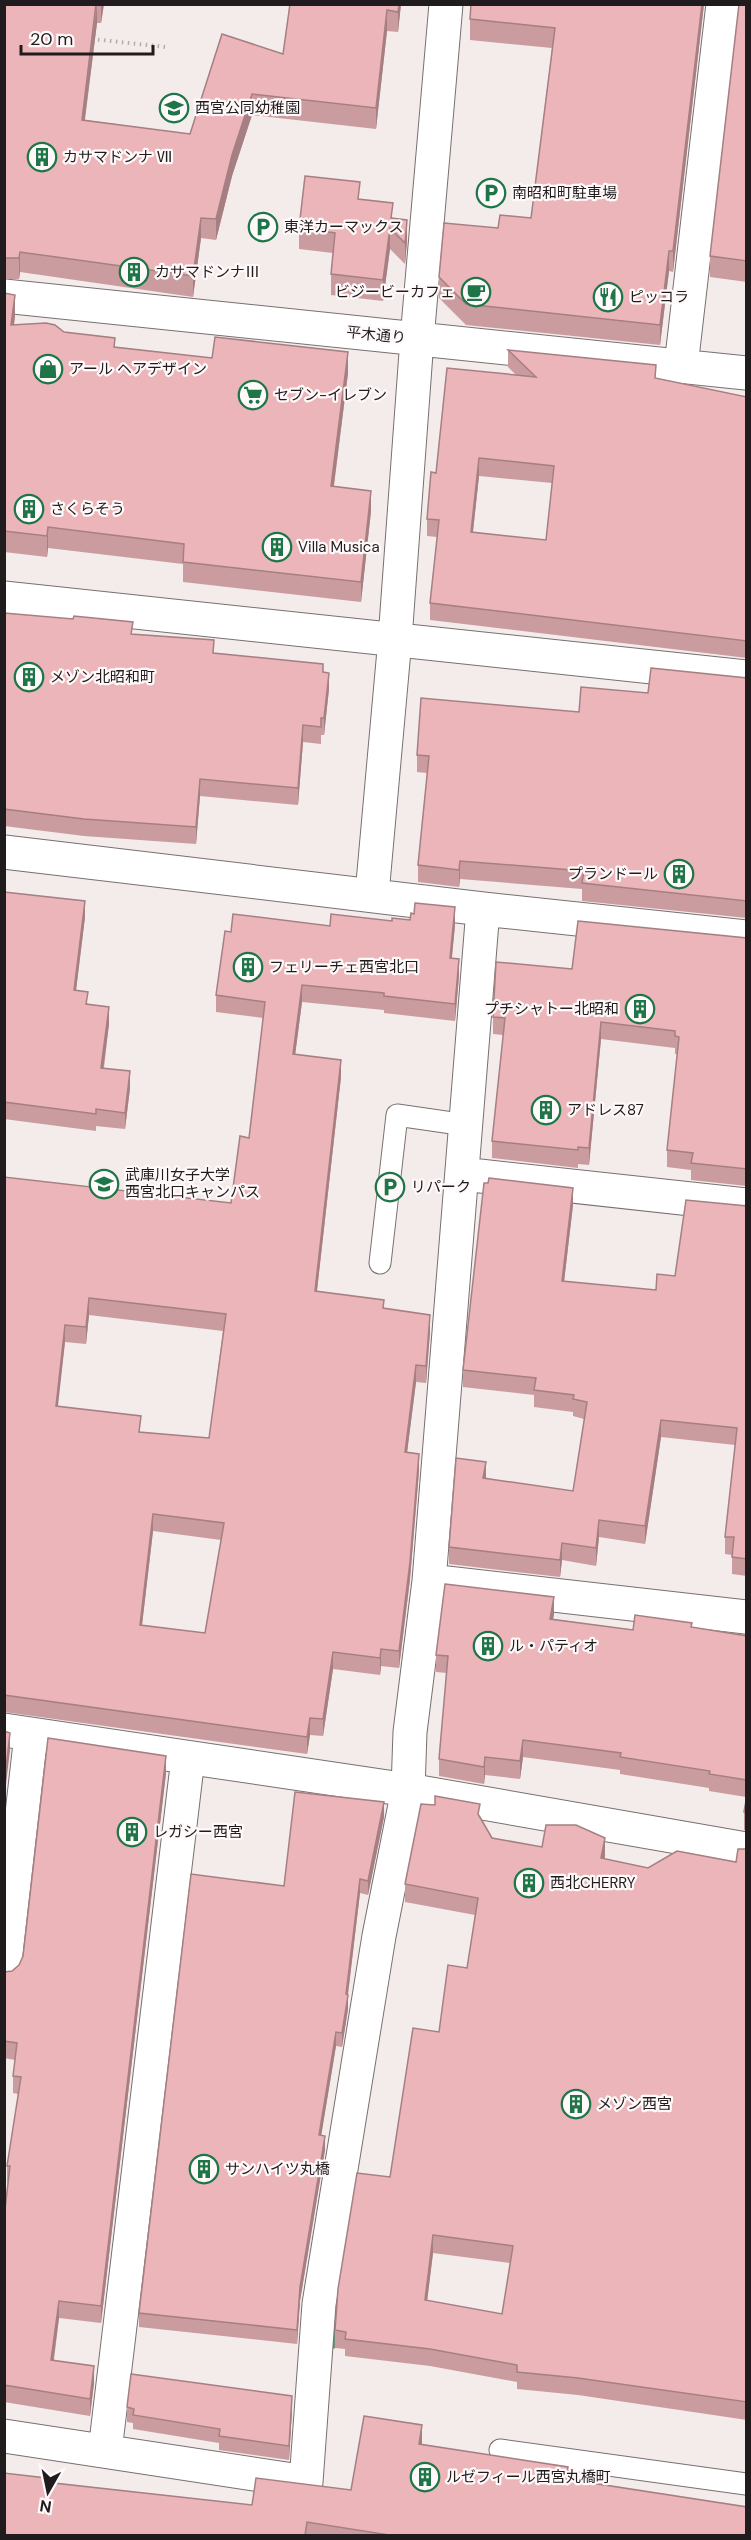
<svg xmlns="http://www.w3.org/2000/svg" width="751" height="2540" viewBox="0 0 751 2540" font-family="'DM Sans','Noto Sans JP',sans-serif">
<rect width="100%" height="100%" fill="#f4ebeb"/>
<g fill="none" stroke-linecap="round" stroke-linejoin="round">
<path stroke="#708f7b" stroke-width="14" d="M332,2342L338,2296"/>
<g stroke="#787070" stroke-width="23">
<path id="service" d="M380,1263L397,1115L466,1125
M500,2450L746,2484"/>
</g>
<g stroke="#787070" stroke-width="35">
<path id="minor" d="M4,296L746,373
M681,366L723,4
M4,598L746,677
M4,852L483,909L746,937
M372,894L395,639L417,339L446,4
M462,1174L746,1205
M429,1581L746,1617
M4,1730L408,1790L746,1849
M4,1971L31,1735
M4,2436L306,2482L319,2304L379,1936L408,1790L410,1732L429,1581L483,909
M105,2451L188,1758"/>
</g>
<path stroke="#b4acac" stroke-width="4" stroke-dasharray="1.5 4.5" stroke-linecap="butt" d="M92,39L166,47"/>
<use href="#service" stroke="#fff" stroke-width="21"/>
<use href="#minor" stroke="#fff" stroke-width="33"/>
</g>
<path fill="#cb9c9f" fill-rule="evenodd" d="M4,4H104L101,23H97L85,120L190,134L283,54L401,4L398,32L387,31L376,129L252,115L232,176L216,240L201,238L193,297L20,272L19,279H4Z
M192,4H211V6Z
M704,4L673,272L669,271L660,345L466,325L439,298V277L498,228L531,218L552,48L470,40V19Z
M747,4V282L710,277V256Z
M360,199L393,218L407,241L405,264L390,249L383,301L331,295V274L333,253L299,249V228Z
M4,293L15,316L14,325L64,332L115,347L348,373L334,486L371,511L361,602L183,582V564L48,548L47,557L4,552Z
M508,350L656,378L747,397V658L430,620V603L437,537L427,536V519L436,473L516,375L508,367ZM479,476L552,483L546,540L473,532Z
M4,613L133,635L214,653L323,672L329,689L324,735H321V744L303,742L298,805L200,796L196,844L84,836L4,826Z
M745,678H747V918L582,901V889L460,879L459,887L418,882V865L427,773L417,772V755L648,693Z
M4,892L85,917L76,990L88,1004L109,1024L104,1068L130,1088L125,1129L96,1126V1131L4,1119Z
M392,921L455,925L452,958L459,976L455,1021L384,1013V1010L302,1002L295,1055L341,1077L317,1291L384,1309L430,1332L426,1383L416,1382L407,1452L419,1471L410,1579L399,1668L381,1666L380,1675L333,1669L323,1736L310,1735L307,1754L4,1712V1177L231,1203L249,1138L263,1018L216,1012V995L231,932L330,926ZM89,1315L223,1331L209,1438L141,1432L57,1407L65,1342L86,1344ZM153,1531L221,1540L205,1633L142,1625Z
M744,938H747V1186L691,1180V1170L667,1167V1150L678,1054H675V1048L601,1039L589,1165L578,1164V1168L492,1158V1141L503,1035L493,1034V1017L572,969Z
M573,1205L564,1282L656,1290L675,1276L745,1206H747V1576L732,1574V1555L725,1554V1537L735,1445L661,1437L645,1544L599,1537L596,1566L562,1560L560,1577L449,1564V1547L486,1479L573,1491L584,1419L573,1416V1412L534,1407V1395L463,1387V1370Z
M554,1614L553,1619L633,1630L692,1627L747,1636V1831L744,1830V1812L746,1797L709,1791V1788L620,1774V1770L523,1757L520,1779L485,1775L484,1784L439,1776V1759L447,1673L436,1672V1655Z
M166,1773L101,2323L59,2318L54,2360L94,2383L90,2416L4,2402V2218L8,2183H7V2166L18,2094L13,2093V2076L15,2060L4,2058V1972L12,1971L19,1965Z
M480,1816L492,1838L542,1847L605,1856L604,1859L648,1868L736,1862L747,1849V2420L578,2395L517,2389V2382L430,2366L345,2356V2349L335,2348V2330L390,2177L439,2032L467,1968L475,1915L405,1902V1884ZM433,2253L510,2263L502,2314L427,2301Z
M384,1817L368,1895L360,1893L348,1995V2009L342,2047L336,2046L321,2135L325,2150L300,2301L297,2344L139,2327V2313L284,1886Z
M127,2407L292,2410L289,2460L219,2450V2443L133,2429V2423L127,2422Z
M422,2444L568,2479L747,2535H4L55,2483L252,2505L351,2490Z"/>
<path fill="#a57f82" d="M97,4V23L82,140V120Z
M101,4H104L101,23Z
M399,4H401L398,32V12Z
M702,4H704L673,272V251Z
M387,10V31L376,129V108Z
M252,94V115L232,176L216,240V219L232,155Z
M201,218V238L193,297V276Z
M407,220V241L405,264V243Z
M390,228V249L383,301V280Z
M669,251V271L660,345V325Z
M20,252V272L19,279V258Z
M15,295V316L11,345V325Z
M348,352V373L331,507V486Z
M479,458V476L471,549V532Z
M371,491V511L361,602V582Z
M48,527V548L47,557V536Z
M329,673V689L324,735V718Z
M303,725V742L298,805V788Z
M200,779V796L196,844V827Z
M460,861V879L459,887V870Z
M85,901V917L74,1007V990Z
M455,907V925L450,975V958Z
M459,959V976L455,1021V1004Z
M302,985V1002L293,1071V1054Z
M109,1007V1024L101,1085V1068Z
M601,1022V1039L589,1165V1148Z
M341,1060V1077L315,1308V1291Z
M130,1071V1088L125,1129V1113Z
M573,1188V1205L562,1299V1281Z
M89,1298V1315L86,1344V1327Z
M430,1315V1332L426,1383V1366Z
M65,1325V1342L56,1424V1406Z
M416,1365V1382L405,1469V1452Z
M661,1420V1437L645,1544V1526Z
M419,1454V1471L410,1579L399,1668V1651Z
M486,1462V1480L483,1478Z
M153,1514V1531L140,1642V1625Z
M599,1520V1537L596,1566V1548Z
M562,1543V1560L560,1577V1560Z
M554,1597V1614L550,1636V1619Z
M381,1649V1666L380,1675V1658Z
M333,1652V1669L323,1736V1719Z
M310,1718V1735L307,1754V1737Z
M10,1733V1750L4,1802V1785Z
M523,1740V1757L520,1779V1761Z
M166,1756V1773L101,2323V2306Z
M485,1757V1775L484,1784V1767Z
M384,1802V1817L368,1895V1881Z
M605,1838V1856L601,1875V1858Z
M360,1879V1893L346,2009V1994Z
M348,1995V2009L342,2047V2033Z
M336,2032V2046L319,2149V2135Z
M325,2136V2150L300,2301L297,2344V2330L300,2287Z
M433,2235V2253L425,2318V2300Z
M59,2301V2318L51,2377V2360Z
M94,2366V2383L90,2416V2399Z
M292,2396V2410L289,2460V2446Z
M422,2425V2447L419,2444Z"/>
<path fill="#ecb5b9" stroke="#a57f82" stroke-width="1.5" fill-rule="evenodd" d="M4,4H96L82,120L190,134L222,34L283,54L290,4H399L398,12L387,10L376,108L252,94L232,155L216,219L201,218L193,276L20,252L19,258H4Z
M471,4H702L673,251H669L660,325L466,304L439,277L444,223L498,228L500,215L531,218L555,28L470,19Z
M739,4H747V261L710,256Z
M305,176L360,182L358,199L393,203L391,218L407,220L405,243L390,228L383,280L331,274L335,233L299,228Z
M4,293L15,295L11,325L46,323L55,325L64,332L115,338L114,347L212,358L215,337L348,352L331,486L371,491L361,582L183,562L184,544L48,527L47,536L4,531Z
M508,350L656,365L655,378L747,397V641L430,603L439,520L427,519L431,472L436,473L447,368L536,377ZM479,458L554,466L546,540L471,532Z
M4,613L73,619L74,616L133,622L131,634L214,640L213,653L323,664V672L329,673L324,718H321V727L303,725L298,788L200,779L196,827L84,819L4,809Z
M651,668L747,678V901L582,883L584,871L460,861L459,870L418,865L429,756L417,755L421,698L579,712L581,687L648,693Z
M4,892L85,901L74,990L88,992L86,1004L109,1007L101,1068L130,1071L125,1113L96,1109V1114L4,1102Z
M415,903L455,907L450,958L459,959L455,1004L384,996V993L302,985L293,1054L341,1060L315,1291L384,1300L383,1308L430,1315L426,1366L416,1365L405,1452L419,1454L410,1562L399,1651L381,1649L380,1658L333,1652L323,1719L310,1718L307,1737L4,1695V1177L231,1203L240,1136L249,1138L265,1002L216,995L225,931L231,932L233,914L330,926L331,914L392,921V918L410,920L411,913L414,914ZM89,1298L226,1314L209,1438L139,1432L141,1416L56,1406L65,1325L86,1327ZM153,1514L224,1523L205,1633L140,1625Z
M578,921L747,938V1169L691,1163L693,1153L667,1150L679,1037L675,1036V1031L601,1022L589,1148L578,1147V1150L492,1141L505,1018L493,1017L496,962L572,969Z
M489,1178L573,1188L562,1281L656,1290L657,1274L675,1276L686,1200L747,1206V1559L732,1557L734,1537H725L737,1428L661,1420L645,1526L599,1520L596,1548L562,1543L560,1560L449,1547L456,1458L486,1462L483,1478L573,1491L587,1402L573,1399L574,1395L534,1390L536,1378L463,1370L484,1183H488Z
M445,1584L554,1597L550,1619L633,1630L635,1615L692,1623L691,1627L747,1636V1780L709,1774L710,1771L620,1757L621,1753L523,1740L520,1761L485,1757L484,1767L439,1759L448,1656L436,1655Z
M4,1731L10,1733L4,1785Z
M48,1738L166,1756L101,2306L59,2301L51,2360L94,2366L90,2399L4,2385V2218L10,2166H7L21,2077L13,2076L17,2043L4,2041V1972L12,1971L19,1965L23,1956Z
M295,1792L384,1802L368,1881L360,1879L346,1994L348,1995L342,2033L336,2032L319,2135L325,2136L300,2287L297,2330L139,2313L191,1874L284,1886Z
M747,1795V1813L744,1812Z
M435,1796L480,1804L478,1814L492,1838L542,1847L546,1825H576L605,1838L601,1858L648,1868L677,1851L736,1862L738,1849H747V2402L578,2378L517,2372V2365L430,2349L345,2339L346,2332L335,2330L338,2289L357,2173L390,2177L413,2028L439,2032L448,1965L467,1968L478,1898L405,1884L421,1804L435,1805ZM433,2235L513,2246L502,2314L425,2300Z
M131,2374L292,2396L289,2446L219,2436L220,2429L133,2415L134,2409L127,2407Z
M364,2416L422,2425L419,2444L568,2467L566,2479L747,2507V2535H389L307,2522L305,2535H4V2473L55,2479L54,2483L252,2505L256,2478L351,2490Z"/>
<defs>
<g id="school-ring" transform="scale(1.5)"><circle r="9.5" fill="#fff9fa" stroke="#1d7548" stroke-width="1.5"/><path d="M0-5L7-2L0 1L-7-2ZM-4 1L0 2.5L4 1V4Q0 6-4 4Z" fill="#1d7548"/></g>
<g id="building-ring" transform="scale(1.5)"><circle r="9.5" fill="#fff9fa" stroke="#1d7548" stroke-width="1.5"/><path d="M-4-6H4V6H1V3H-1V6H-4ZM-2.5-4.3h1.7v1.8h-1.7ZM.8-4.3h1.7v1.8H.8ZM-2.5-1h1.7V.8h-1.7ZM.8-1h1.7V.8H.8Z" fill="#1d7548"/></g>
<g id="parking-ring" transform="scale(1.5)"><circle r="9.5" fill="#fff9fa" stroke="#1d7548" stroke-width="1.5"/><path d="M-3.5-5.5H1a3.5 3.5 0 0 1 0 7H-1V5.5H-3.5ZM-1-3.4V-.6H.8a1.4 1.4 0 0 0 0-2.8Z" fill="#1d7548"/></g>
<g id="cafe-ring" transform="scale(1.5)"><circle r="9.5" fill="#fff9fa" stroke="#1d7548" stroke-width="1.5"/><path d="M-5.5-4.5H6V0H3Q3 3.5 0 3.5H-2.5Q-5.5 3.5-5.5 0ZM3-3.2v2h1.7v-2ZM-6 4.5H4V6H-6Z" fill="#1d7548"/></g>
<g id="restaurant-ring" transform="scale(1.5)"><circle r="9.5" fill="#fff9fa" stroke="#1d7548" stroke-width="1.5"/><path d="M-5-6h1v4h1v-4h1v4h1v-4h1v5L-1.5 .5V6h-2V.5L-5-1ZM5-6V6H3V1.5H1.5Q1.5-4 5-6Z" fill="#1d7548"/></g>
<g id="shop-ring" transform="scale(1.5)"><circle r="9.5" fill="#fff9fa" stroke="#1d7548" stroke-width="1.5"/><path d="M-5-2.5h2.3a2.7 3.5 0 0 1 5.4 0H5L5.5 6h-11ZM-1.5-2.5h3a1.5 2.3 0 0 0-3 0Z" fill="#1d7548"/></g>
<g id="supermarket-ring" transform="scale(1.5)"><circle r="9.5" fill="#fff9fa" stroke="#1d7548" stroke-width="1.5"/><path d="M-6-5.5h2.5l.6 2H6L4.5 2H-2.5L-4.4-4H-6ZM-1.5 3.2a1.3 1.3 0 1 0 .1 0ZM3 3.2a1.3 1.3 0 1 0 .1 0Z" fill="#1d7548"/></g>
<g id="university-ring" transform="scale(1.5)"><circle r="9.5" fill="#fff9fa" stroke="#1d7548" stroke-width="1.5"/><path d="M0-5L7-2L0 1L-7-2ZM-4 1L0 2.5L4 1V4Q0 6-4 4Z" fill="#1d7548"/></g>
</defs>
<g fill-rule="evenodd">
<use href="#school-ring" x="174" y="108"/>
<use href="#building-ring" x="42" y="157"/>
<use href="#parking-ring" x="491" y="193"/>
<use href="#parking-ring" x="263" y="227"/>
<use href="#building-ring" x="134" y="272"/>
<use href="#cafe-ring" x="476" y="292"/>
<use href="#restaurant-ring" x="608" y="297"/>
<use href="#shop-ring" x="48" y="369"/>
<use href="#supermarket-ring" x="253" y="395"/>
<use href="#building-ring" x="29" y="509"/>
<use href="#building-ring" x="277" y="547"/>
<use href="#building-ring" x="29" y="677"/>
<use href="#building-ring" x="679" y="874"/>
<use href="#building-ring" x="248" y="967"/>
<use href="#building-ring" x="640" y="1009"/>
<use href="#building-ring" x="546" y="1110"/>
<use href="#university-ring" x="104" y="1184"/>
<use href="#parking-ring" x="390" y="1187"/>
<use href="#building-ring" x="488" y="1646"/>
<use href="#building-ring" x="132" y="1832"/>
<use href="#building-ring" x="529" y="1883"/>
<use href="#building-ring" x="576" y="2104"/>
<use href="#building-ring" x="204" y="2169"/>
<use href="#building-ring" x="425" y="2477"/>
</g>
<g text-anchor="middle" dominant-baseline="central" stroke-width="4.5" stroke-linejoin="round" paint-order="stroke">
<g font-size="15" fill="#201c1d" stroke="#fff9fa" text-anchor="start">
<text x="195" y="108">西宮公同幼稚園</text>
<text x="63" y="157">カサマドンナ Ⅶ</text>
<text x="512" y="193">南昭和町駐車場</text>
<text x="284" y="227">東洋カーマックス</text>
<text x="155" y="272">カサマドンナⅢ</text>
<text x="455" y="292" text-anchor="end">ビジービーカフェ</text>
<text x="629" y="297">ピッコラ</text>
<text x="69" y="369">アール ヘアデザイン</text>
<text x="274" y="395">セブン-イレブン</text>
<text x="50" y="509">さくらそう</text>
<text x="298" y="547">Villa Musica</text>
<text x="50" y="677">メゾン北昭和町</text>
<text x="658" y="874" text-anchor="end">プランドール</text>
<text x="269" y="967">フェリーチェ西宮北口</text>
<text x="619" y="1009" text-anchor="end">プチシャトー北昭和</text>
<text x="567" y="1110">アドレス87</text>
<text x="125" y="1175">武庫川女子大学<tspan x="125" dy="17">西宮北口キャンパス</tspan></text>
<text x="411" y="1187">リパーク</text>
<text x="509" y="1646">ル・パティオ</text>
<text x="153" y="1832">レガシー西宮</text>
<text x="550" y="1883">西北CHERRY</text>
<text x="597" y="2104">メゾン西宮</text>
<text x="225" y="2169">サンハイツ丸橋</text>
<text x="446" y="2477">ルゼフィール西宮丸橋町</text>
</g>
<g font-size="15" fill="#201c1d" stroke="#fff9fa">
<text transform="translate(376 335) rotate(6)">平木通り</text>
</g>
</g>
<rect width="751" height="2540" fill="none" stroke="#201c1d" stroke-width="12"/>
<g transform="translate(48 2492) rotate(189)" stroke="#fff9fa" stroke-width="4.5" paint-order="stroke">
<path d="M0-4.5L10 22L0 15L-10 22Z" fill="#201c1d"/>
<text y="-9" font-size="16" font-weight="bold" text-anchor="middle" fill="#201c1d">N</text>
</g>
<path d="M21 45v9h132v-9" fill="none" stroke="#201c1d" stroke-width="3"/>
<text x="30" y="45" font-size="18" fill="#201c1d" stroke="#fff9fa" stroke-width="4.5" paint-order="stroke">20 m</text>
</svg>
